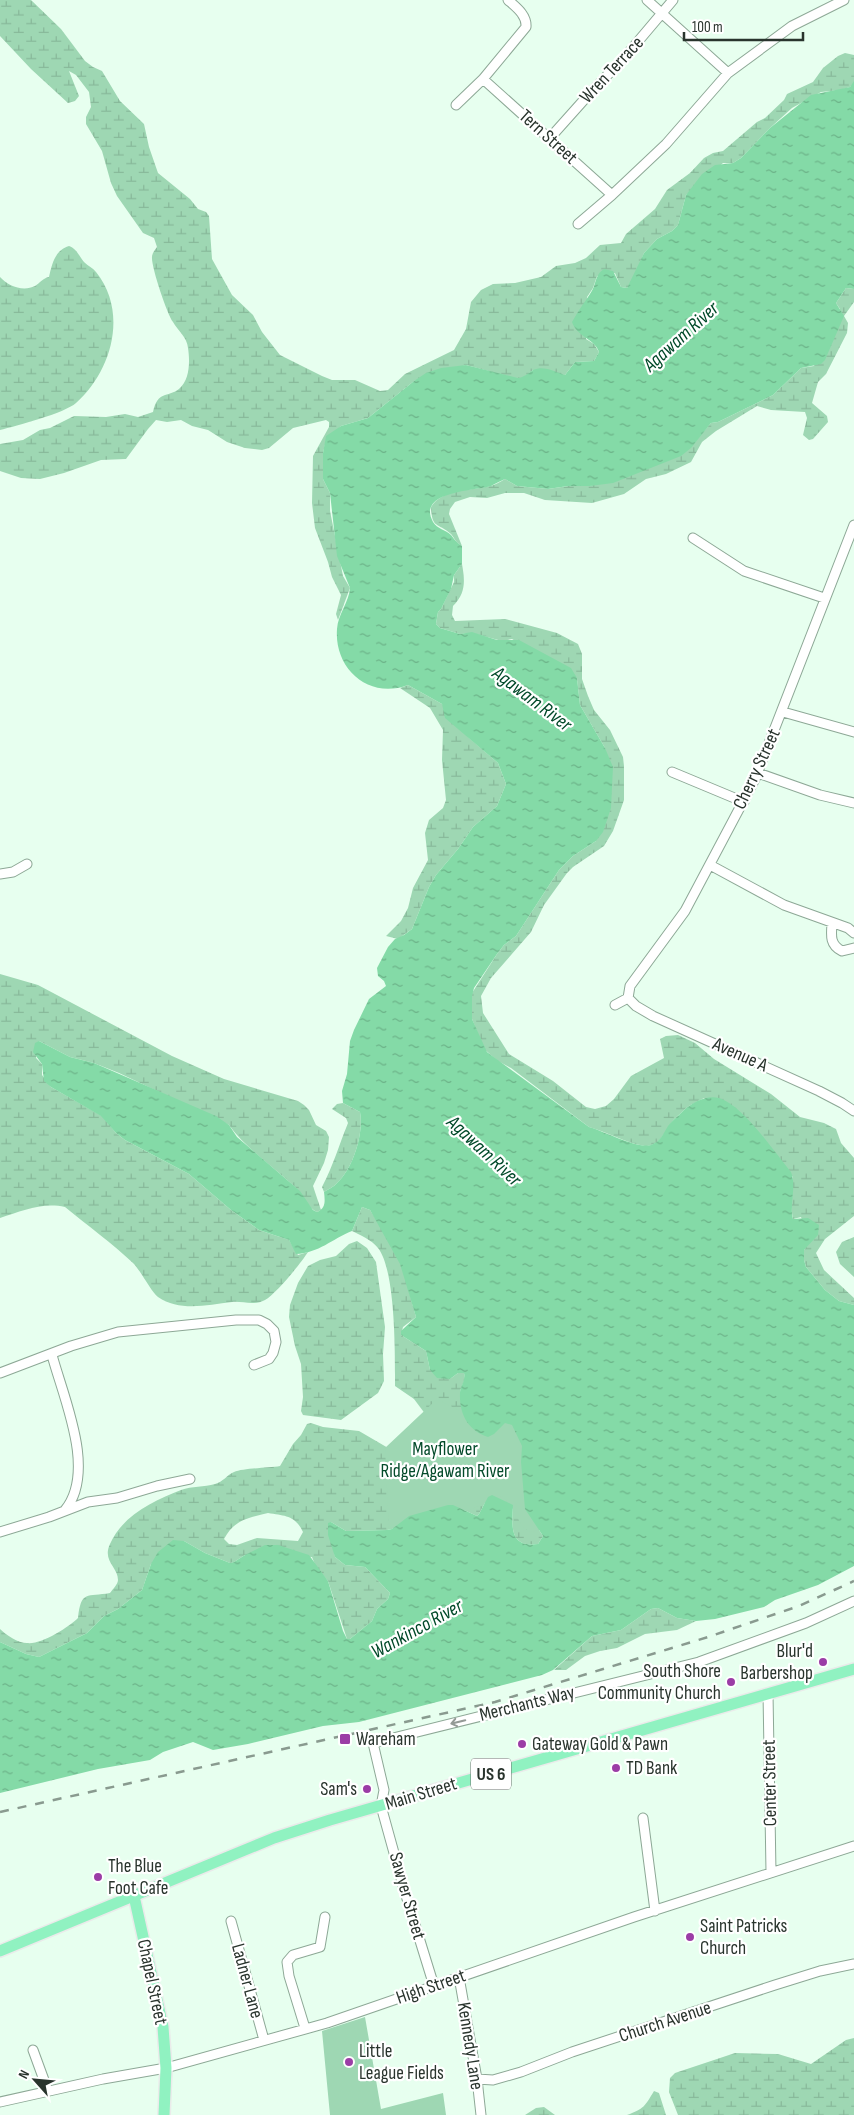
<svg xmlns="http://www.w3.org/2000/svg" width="854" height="2115" viewBox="0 0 854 2115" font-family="'Sofia Sans Condensed',sans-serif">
<defs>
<pattern id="wetland-marsh" width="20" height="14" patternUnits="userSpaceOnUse" patternTransform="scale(1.25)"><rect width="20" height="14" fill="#9ed7b3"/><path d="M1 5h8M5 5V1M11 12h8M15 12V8" fill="none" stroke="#88b99a"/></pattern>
<pattern id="water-ripples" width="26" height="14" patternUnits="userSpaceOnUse" patternTransform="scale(1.25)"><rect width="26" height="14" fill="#84daa7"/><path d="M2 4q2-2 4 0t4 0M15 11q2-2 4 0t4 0" fill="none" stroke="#6cb288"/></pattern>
</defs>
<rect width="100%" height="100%" fill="#e7ffef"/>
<path fill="url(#wetland-marsh)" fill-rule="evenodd" d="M0,0H31L61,29L85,61L93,67L102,71L120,101L144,124L149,147L158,173L190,199L198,209L206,212L209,216L212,259L232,295L253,315L262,332L280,355L322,376L332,380H355L380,391L388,390L405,374L454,350L466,329L471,302L481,290L493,284L515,283L541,277L556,266L575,263L586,258L600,245L621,243L626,234L655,209L667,190L690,173L704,158L713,153L723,151L757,122L765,118L784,100L787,94L813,82L823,68L838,56L845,53L854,55V83L850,87L840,90L821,92L792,108L770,128L741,158L733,163H723L686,195L678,225L672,231L657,239L644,253L634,277L627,288L621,287L615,273L597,276L593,288L587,297L586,339L594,344L599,352L594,361L575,362L565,375L533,370L524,377L518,379L466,365L414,381L368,418L341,426L326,440L323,453V479L330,493V511L343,576L350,588L338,620L336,614L341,595L332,577L328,562L315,528L312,503L313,456L329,427V422L326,420L293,428L269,448L262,450L245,448L227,442L208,430L192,426L181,420L167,422L156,420L148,429L126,459L101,460L64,473L40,479L21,478L0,471V444L23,440L40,430L50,428L74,416L106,417L125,414L138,417L153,412C158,390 167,398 179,389C190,380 190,361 188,348C187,337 178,331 173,322C167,314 151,266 152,257C152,253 155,250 157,247L154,238L143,233L117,196L111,183L102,151L86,124V117L91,107L89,92L76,75L69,71L79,96L75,101L68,103L31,69L0,36Z
M69,246C77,249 79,256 84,262C88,266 93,268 96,272C129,313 111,372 76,403C65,413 16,426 0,430V277C8,286 23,292 35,286C40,283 43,278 49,277C52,264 55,250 69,246Z
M846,288L854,289V302L844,316L848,323L847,333L826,374L818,382L812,403L827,416L828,422L813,439L809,440L803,435L807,418L805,412L771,410L757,406L716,431L702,442L691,462L666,474L646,479L624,494L592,503L545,500L524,493H505L487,498L470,497L455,502L450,509L449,514L462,546C456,543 455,539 451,534C437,522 432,529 431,507C443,488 471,491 490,486C495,485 500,482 505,479L517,486L548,489L568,486H590L704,431L711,423L718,422L773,395L801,368L814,366L840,309L836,303Z
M462,564C465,581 466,593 453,606L452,615L455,621L505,619L557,633L578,644L582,654V679L588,696L594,710L610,730L623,757L624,766V800L613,831L604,846L573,867L567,873L544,905L531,932L491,978L481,996L483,1013L509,1054L553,1081L586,1107L595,1109L606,1106L614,1099L631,1076L664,1058L660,1039L666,1036L678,1035L695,1043L714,1059L771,1094L800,1117L824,1123L836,1129L841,1143L854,1158V1216L825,1239L816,1253L824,1270L854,1298V1305L839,1301L825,1290L806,1267L804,1260V1250L810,1242L801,1217L793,1219L791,1207L793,1177L704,1098C697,1102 689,1105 684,1110C679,1115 671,1121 668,1128C663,1136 656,1147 645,1146C625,1143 608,1132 589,1127L511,1068L498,1061L484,1049L472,1019V993L497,954L504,945L516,936L559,870L573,856L596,841L605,748L580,705L577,678L512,639L502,641L472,633L460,634L440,628L436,624L438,612L441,609L454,582V575Z
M408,685L442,704L469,738L498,763L506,784L497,806L473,827L458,849L436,875L429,887L412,929L398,939L386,936L401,921L408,908L413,888L428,860L425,833L429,820L443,808L446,800L442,760L443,730L430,708L400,688Z
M0,974L38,985L172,1056L224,1079L298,1101L304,1105L309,1110L316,1125L326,1131L329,1137L328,1150L324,1163L313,1186L321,1210L317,1212C308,1208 304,1196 297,1189C275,1167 247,1150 229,1125L119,1073L94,1063L70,1057L39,1041L36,1058L42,1064V1075L51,1087L102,1116L116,1133L125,1140L189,1174L231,1210L259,1230L289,1240L298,1255L308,1252C301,1263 276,1294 265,1300C254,1306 243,1301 232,1302C207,1305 180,1312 158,1297C152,1293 141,1271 133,1263C112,1243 88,1226 65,1207C42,1202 22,1211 0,1218Z
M343,1103L360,1112C364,1133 353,1169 337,1183C334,1187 328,1189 324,1192L322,1187C333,1166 339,1145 348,1123L346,1118L332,1109L337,1104Z
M362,1207L370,1210C381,1227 393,1245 401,1264C407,1281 411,1300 416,1317L403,1327L401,1335L426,1351L430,1370L450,1379L458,1373H464L465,1379L460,1391L525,1509L543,1536L538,1544C509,1548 512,1526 513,1505L488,1497L479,1514L477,1516L453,1505L409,1516L392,1529L387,1530L346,1531L331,1522L335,1557L345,1565L365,1567L390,1593L388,1599L377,1609L372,1621L350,1639H347L328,1581L316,1567L312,1557L245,1555L234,1562L230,1563L205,1553L184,1541L151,1564L142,1590L118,1609L104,1616L87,1633L39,1657L26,1654L0,1642V1629C6,1635 18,1643 27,1643C41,1645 69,1627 78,1618C81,1590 87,1597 110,1593C113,1589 118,1584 118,1580C118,1567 102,1561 110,1544C123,1515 153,1501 181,1490C192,1486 204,1487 215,1484C223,1482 227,1475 234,1472C243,1468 269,1468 280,1466L293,1444L301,1435L307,1424L311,1423L323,1427L359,1431L407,1459L426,1415L414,1399L395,1386C395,1355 396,1271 378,1248C372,1240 360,1235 352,1231ZM268,1513C285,1516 295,1515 303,1532L298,1541L257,1538L237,1545L229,1544L224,1539C235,1519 248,1518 268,1513Z
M854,1237V1277L840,1264L836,1252L842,1242Z
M357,1241L367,1248L376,1262L385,1327L383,1354L384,1381L378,1393L341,1420L303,1415L301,1411L303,1397L301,1364L295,1346L289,1317L290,1305L298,1283L308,1266L320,1260L336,1256L349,1244Z
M658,1608L677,1618L696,1621L677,1630L645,1634L617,1648L600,1651L585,1656L566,1670H554L592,1636L621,1630L651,1609Z
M854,2038V2115H678L669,2092L670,2078L675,2073L735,2053L778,2054L811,2064L846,2040Z
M654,2091L659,2093L666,2115H627C644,2109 645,2106 654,2091Z
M544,2107L555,2115H525L536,2108Z"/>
<path fill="#9ed7b3" d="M437,1399L464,1413L519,1415L540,1530L530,1532C514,1522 517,1506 501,1496L470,1510L430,1511L397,1529L389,1528L385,1448Z
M365,2017L381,2109L443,2093L446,2115H330L322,2031Z"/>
<path fill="url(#water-ripples)" d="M854,81V289L846,288L836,303L844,316L825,360L821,364L801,368L773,395L718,422L711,423L691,448L681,456L613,483L590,486H568L548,489L517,486L505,479C500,481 495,484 491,486C475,491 416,491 433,522C437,529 446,530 451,535C455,540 457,543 462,546V564L454,575L451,589L441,609L438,612L436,624L440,628L460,634L472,632L497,640H519L571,668L577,678L580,705L605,748L613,767L611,808L603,832L596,841L573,856L559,870L516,936L504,945L497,954L474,988L472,996V1019L487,1052L589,1127C604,1131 637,1149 651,1145C661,1141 663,1134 668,1126C672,1121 679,1115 684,1110C693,1102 707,1095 719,1098C743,1105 775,1153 791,1172C797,1186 789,1204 793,1219L808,1218L819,1225L818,1235L804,1250V1260L806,1267L825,1290L839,1301L854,1305V1566L818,1585L775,1600L764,1607L715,1619L696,1621L677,1618L658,1608L651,1609L621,1630L592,1636L553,1670L542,1675L359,1722L323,1726L248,1744L213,1750L193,1742L163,1752L150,1760L98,1769L0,1793V1642L26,1654L39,1657L87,1633L104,1616L118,1609L142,1590L151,1564L158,1552L173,1540L184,1541L205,1553L230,1563L234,1562L245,1555L265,1545H278L309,1555L328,1581L343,1631L347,1639H350L372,1621L377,1609L388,1599L390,1593L365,1567L345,1565L335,1557L328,1535V1523L331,1522L346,1531L387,1530L392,1529L409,1516L448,1505H453L477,1516L479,1514L488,1497L492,1495L513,1505C512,1526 509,1548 538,1544L543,1536L525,1509L521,1462L522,1446L512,1425L505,1423L494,1434L488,1437C468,1431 459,1414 460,1393C460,1386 466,1381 464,1373H458L450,1379L437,1378L430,1370L426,1351L401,1335V1331L416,1317L400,1264L370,1210L362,1207L352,1231C332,1239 319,1253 296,1254L289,1240L259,1230L231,1210L189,1174L125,1140L116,1133L101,1116L51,1087L44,1081L42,1064L33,1052L35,1043L39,1041L70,1057L94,1063L216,1116L229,1125L237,1137L300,1191L313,1210L317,1212C326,1208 325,1201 324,1192C328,1189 334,1187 337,1183C353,1169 364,1133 360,1112L343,1103L342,1091L347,1074L350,1041L354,1030L369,999L386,986L384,981L378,976L377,968L388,947L395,939L404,935L412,929L429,887L436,875L458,849L473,827L497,806L506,784L498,763L445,718L442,704L408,685C369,700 334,669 337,629C338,614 349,602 350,588L337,556L330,493L323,479V453L326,436L341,426L368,418L414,381L426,373L441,368L466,365L518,378C525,377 528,373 533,370C544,365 555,372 565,375L575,362L594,361L599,352C595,339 577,337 572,322C578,311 584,303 590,294C597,285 594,275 604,269L613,271L621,287L627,288L644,253L657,239L672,231L678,225L686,195L702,174L715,165L733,163L741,158L770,128L811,95L850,87Z"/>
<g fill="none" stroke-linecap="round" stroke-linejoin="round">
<g stroke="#8da896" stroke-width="11">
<path id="minor" d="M647,0L728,73
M483,79L612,195
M456,105L483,79L526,27C527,15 516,7 508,0
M549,139L591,92L624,58L673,0
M578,224L612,195L666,144L728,73L792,26L844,0
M693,538L744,571L824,598
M783,712L854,732
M672,772L744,802
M758,773L820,795L854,803
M710,865L784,905L848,928L854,933
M0,874L13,872L27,864
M832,924C831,936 830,945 842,951L854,948
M628,998L630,986L685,911L755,779L854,525
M628,998L636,1006L653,1016L819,1091L842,1103L854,1111
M615,1005L628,998
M52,1355C63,1397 97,1471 65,1510
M0,1373L71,1346L118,1332L236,1320H259L267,1324L274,1331L276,1342L273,1353L269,1359L254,1365
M0,1532L49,1517L88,1502L117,1498L157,1486L190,1479
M768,1693L771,1872
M643,1818L655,1911
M231,1921L264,2040
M459,1977L477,2079L481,2115
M434,1986L404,1889L381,1806L384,1790L373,1743L699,1662L806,1623L854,1601
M305,2028L289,1976L287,1962L293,1955L320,1947L325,1917
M33,2050L48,2091
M477,2079L493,2080L521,2072L572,2052L775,1985L820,1971L854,1964
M0,2102L103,2079L166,2068L327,2023L634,1917L854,1846"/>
</g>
<g stroke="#eaebea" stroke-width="14">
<path id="major" d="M134,1896L163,2027L166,2068L164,2115
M0,1951L274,1838L330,1820L854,1669"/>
</g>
<use href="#minor" stroke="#fff" stroke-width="9"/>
<use href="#major" stroke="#90f2c1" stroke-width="11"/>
<path stroke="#899a8f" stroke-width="2.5" stroke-dasharray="9 9" stroke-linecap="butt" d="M0,1812L495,1702L708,1637L799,1606L854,1581"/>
</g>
<defs><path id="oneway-shaft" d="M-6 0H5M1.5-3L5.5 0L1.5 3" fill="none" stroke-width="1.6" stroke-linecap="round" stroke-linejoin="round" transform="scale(1.25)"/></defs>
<use stroke="#949a96" href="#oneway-shaft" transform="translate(458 1722) rotate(166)"/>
<g fill="#9b3da6" stroke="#fff" stroke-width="2">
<circle cx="823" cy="1662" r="5"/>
<circle cx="731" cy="1682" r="5"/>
<rect x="339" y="1733" width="12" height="12" rx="2.5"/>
<circle cx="522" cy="1744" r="5"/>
<circle cx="616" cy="1768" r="5"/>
<circle cx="367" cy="1789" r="5"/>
<circle cx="98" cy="1877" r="5"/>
<circle cx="690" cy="1937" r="5"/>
<circle cx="349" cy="2062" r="5"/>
</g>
<g text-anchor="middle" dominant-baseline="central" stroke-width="4.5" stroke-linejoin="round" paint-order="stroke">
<rect fill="#fff" stroke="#69716c" stroke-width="1" x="471" y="1758.5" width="40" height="31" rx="4"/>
<g font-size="18" font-weight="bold" fill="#29342d">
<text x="491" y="1774">US 6</text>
</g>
<g font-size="19" fill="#29342d" stroke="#fff">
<text transform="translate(612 70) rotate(-47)">Wren Terrace</text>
<text transform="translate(548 137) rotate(42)">Tern Street</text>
<text transform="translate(757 769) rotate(-65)">Cherry Street</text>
<text transform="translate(740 1055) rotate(24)">Avenue A</text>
<text transform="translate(527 1704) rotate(-14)">Merchants Way</text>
<text transform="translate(770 1783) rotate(-91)">Center Street</text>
<text transform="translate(421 1794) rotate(-17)">Main Street</text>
<text transform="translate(407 1896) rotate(74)">Sawyer Street</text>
<text transform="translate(247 1981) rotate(75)">Ladner Lane</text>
<text transform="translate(152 1982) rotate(78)">Chapel Street</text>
<text transform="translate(431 1987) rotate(-19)">High Street</text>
<text transform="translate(665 2022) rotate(-18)">Church Avenue</text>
<text transform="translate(470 2046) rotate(81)">Kennedy Lane</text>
</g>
<g font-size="19" fill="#034a2a" stroke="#fff">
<text x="445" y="1449">Mayflower<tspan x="445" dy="22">Ridge/Agawam River</tspan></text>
</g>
<g font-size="19" fill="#29342d" stroke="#fff" text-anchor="start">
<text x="813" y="1651" text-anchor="end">Blur'd<tspan x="813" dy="22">Barbershop</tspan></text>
<text x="721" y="1671" text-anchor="end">South Shore<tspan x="721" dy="22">Community Church</tspan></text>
<text x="356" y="1739">Wareham</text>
<text x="532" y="1744">Gateway Gold &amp; Pawn</text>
<text x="626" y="1768">TD Bank</text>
<text x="357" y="1789" text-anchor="end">Sam's</text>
<text x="108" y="1866">The Blue<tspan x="108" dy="22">Foot Cafe</tspan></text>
<text x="700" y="1926">Saint Patricks<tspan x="700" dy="22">Church</tspan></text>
<text x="359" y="2051">Little<tspan x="359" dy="22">League Fields</tspan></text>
</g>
<g font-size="20" font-style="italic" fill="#004929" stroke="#fff">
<text transform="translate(681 337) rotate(-42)">Agawam River</text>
<text transform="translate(532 699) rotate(37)">Agawam River</text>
<text transform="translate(484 1151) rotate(43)">Agawam River</text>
<text transform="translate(417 1629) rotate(-29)">Wankinco River</text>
</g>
</g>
<g transform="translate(35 2080) rotate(297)" stroke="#ffffff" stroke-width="4" paint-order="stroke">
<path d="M0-4L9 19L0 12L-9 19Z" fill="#29342d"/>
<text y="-8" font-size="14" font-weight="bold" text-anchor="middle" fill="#29342d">N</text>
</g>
<path d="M684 32v8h119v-8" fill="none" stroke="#29342d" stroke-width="2.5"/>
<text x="692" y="32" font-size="15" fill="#29342d" stroke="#ffffff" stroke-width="4" paint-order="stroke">100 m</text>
</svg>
